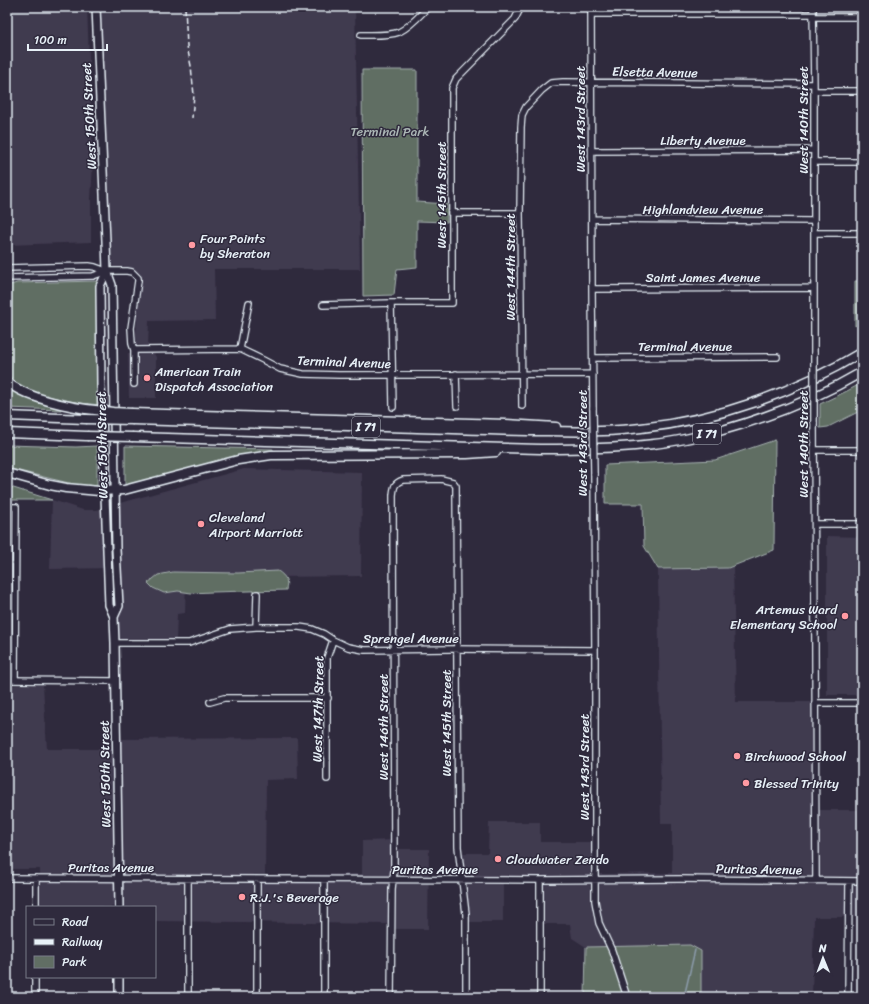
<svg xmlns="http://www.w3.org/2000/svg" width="869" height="1004" viewBox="0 0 869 1004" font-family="Sriracha,sans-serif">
<rect width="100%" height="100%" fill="#2f2a3d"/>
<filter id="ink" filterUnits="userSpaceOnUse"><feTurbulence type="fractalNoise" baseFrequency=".025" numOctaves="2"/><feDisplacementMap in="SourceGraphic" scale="8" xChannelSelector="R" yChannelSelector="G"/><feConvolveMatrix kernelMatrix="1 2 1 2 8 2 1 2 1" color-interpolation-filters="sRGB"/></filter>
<g filter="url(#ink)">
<path fill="#413a50" d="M7,7H87L93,163L91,199V242L7,245Z
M101,7H355L360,269H214L215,320L149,321L148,346L135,345L141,274L113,270L106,176Z
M153,352L156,357V398H129L128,353Z
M244,469L362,472L361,576L186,578L185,613L177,614L176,640L114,642L113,568L50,569L52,500L83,510H97L127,501Z
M827,536L862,537V695H827Z
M733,566L736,702H813V810H862V917H814L812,997H701V951L690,945L586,947L572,938L570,924H542V883L503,882V922H468L461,853H488L489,822H540V842H598V874L672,873V824H661L658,569L728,568Z
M7,685H43L47,749H114V739L297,738L298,779L266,780L265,875L362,874V841L398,840L397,849H429L428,929H389V924L155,921V907H40V869H7Z"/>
<path fill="#616e64" stroke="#a4b0ae" d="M362,70H417V202L447,204V222L417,221V267L397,269L394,295L363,296Z
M98,281L100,405L80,403L32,393L13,382L7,375V286L17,283Z
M855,281H862V321L855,326Z
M862,383V410L828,427L820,428V404L847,391Z
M7,387L25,396L61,407V410L7,408Z
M775,440L774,550L728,568L658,569L644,546L643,504H605V465L715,460Z
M7,445L76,447L97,446V486L77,485L7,468Z
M125,446L273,449V452L125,486Z
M7,486L52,500H7Z
M278,571C286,577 288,580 286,590L212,592L191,593L178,591L164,593L153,588L148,583L158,575L173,572L238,573Z
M690,945L701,951V997H585L586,947Z"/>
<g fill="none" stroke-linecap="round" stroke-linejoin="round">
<path stroke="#8b9bab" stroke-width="1.5" d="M684,997L695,950"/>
<g stroke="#e8f1f8" stroke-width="8">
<path id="minor" d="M591,7L592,289L593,409
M813,7L814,91V354
M591,14H813
M813,17H862
M361,35C372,35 389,36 399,32C411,26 419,16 428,7
M814,91H862
M592,151L814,150
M814,162H862
M451,213H520
M592,219L814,221
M814,233H862
M7,268L89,266L95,267L106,271
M7,278L93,276L107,271H127L132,272L138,278V281L131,328L132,344L134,350V384
M592,289L814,288
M391,303L393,407
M323,305L391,303H452V88L456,79L515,19L519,11V7
M240,349L249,303
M134,350L240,349L263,360L280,369L303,374L339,375L593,374
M593,358L777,357
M456,374L457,406
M522,406L520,213L521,127L522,115L526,107L542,90L551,83L563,82L814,84
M814,422L816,881
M815,450H862
M594,473L595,650V901L599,923L612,951L627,997
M7,507H16L15,680
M815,524H862
M256,627L257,594
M115,643H189L230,629L256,627H299L312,629L324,634L333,640L348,647L364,650L451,649L595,650
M7,680L115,681
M210,702L224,698H328
M815,703H862
M327,779V658L333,640
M7,878L540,880L680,879L862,881
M36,907V878
M35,997V977
M188,997V879
M257,997V880
M324,997V880
M391,997L392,889L393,879L394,871L393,495C394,487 394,483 403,480L441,479L453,482L456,486L458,847L466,914V997
M540,997V880
M848,997L849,881"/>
</g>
<g stroke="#e8f1f8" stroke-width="10">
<path id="major" d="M96,7L106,241L107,271L112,285L116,549L119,606L114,617
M107,271L100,286L101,385L109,605L114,617L115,643L119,907
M119,997V977"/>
</g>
<g stroke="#e8f1f8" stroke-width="11">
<path id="highway" d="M7,382C27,398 61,405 86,409
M132,413L506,424L556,427
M7,416L86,419
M133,420C227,423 322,426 417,428C460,429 504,431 548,431C579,432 610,432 641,428C718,420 796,392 862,352
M7,433L87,436
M133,437L540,449C575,449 609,449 644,445C668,443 692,438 716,432C767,418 816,399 862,372
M7,473L50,485L66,488L99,491L124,490L238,460L271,455L467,454L496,452"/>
</g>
<use href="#minor" stroke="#2f2a3d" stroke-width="5.5"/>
<use href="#major" stroke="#2f2a3d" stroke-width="7"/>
<use href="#highway" stroke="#2f2a3d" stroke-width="8"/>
<path stroke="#e8f1f8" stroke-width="1.5" stroke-dasharray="6 3" stroke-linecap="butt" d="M185,7L187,46L191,66L194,95L192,118"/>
<g stroke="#e8f1f8" stroke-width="8" stroke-linecap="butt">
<path id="minor-bridge" d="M814,354V422
M593,409L594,473"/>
</g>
<g stroke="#e8f1f8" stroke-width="11" stroke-linecap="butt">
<path id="highway-bridge" d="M86,409L113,412L132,413
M86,419L133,420
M87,436L133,437"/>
</g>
<use href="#minor-bridge" stroke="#2f2a3d" stroke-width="5.5"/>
<use href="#highway-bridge" stroke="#2f2a3d" stroke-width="8"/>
</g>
</g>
<g fill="#ff9aa2" stroke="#2f2a3d" stroke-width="1.5">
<circle cx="192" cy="245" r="4"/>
<circle cx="147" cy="378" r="4"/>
<circle cx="201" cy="524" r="4"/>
<circle cx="845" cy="616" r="4"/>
<circle cx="737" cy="756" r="4"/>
<circle cx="746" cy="783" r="4"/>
<circle cx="498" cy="859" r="4"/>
<circle cx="242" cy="897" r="4"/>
</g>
<g text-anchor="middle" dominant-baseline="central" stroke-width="3" stroke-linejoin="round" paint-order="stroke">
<g fill="#2f2a3d" stroke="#b0b5c0" stroke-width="1">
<rect x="352" y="417" width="28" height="20" rx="3"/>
<rect x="693" y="424" width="28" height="20" rx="3"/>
</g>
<g font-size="12" font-weight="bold" fill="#e8f1f8">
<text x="366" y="427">I 71</text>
<text x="707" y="434">I 71</text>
</g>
<g font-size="13" fill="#e8f1f8" stroke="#2f2a3d">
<text transform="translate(655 72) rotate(1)">Elsetta Avenue</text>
<text transform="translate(89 116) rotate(-93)">West 150th Street</text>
<text transform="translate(580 119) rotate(-90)">West 143rd Street</text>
<text transform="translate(803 120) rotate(-90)">West 140th Street</text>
<text x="703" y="140">Liberty Avenue</text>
<text transform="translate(441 195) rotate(-90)">West 145th Street</text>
<text x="703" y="209">Highlandview Avenue</text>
<text transform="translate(510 267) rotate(-90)">West 144th Street</text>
<text x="703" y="277">Saint James Avenue</text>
<text x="685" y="346">Terminal Avenue</text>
<text transform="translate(344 362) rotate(2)">Terminal Avenue</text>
<text transform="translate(582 443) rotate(-90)">West 143rd Street</text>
<text transform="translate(803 444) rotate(-90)">West 140th Street</text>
<text transform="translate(102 445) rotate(-91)">West 150th Street</text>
<text x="411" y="638">Sprengel Avenue</text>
<text transform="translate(318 709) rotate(-89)">West 147th Street</text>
<text transform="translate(446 723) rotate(-90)">West 145th Street</text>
<text transform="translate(383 727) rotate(-90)">West 146th Street</text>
<text transform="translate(584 767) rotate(-90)">West 143rd Street</text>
<text transform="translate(105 774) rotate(-91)">West 150th Street</text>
<text x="111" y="867">Puritas Avenue</text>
<text x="435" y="869">Puritas Avenue</text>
<text transform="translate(759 869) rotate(1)">Puritas Avenue</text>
</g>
<g font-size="13" fill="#abb6b5" stroke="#2f2a3d">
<text x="390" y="131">Terminal Park</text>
</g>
<g font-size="13" fill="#e8f1f8" stroke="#2f2a3d" text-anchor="start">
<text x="200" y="238">Four Points<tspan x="200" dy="15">by Sheraton</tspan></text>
<text x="155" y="371">American Train<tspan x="155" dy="15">Dispatch Association</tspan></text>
<text x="209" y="517">Cleveland<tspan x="209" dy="15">Airport Marriott</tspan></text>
<text x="837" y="609" text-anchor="end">Artemus Ward<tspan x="837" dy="15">Elementary School</tspan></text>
<text x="745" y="756">Birchwood School</text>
<text x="754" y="783">Blessed Trinity</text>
<text x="506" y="859">Cloudwater Zendo</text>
<text x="250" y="897">R.J.'s Beverage</text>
</g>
</g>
<rect width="869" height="1004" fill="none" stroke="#2f2a3d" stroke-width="24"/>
<rect x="12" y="12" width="845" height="980" fill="none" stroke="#e8f1f8" stroke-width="1.5" filter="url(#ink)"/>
<rect x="26" y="906" width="130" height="72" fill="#2f2a3d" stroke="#797a88"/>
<rect x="34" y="919" width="20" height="6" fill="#2f2a3d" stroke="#797a88"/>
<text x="62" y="926" font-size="12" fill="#e8f1f8">Road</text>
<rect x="34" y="939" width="20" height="6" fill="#e8f1f8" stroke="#797a88"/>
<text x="62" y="946" font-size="12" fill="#e8f1f8">Railway</text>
<rect x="34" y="956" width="20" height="12" fill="#616e64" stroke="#797a88"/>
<text x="62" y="966" font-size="12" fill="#e8f1f8">Park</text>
<g transform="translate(823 958) rotate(359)" stroke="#2f2a3d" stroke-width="3" paint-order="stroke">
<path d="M0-3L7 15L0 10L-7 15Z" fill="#e8f1f8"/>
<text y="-6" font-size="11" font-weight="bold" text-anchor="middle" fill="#e8f1f8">N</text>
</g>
<path d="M28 44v6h79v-6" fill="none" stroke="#e8f1f8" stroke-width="2"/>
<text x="34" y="44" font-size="12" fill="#e8f1f8" stroke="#2f2a3d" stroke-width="3" paint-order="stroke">100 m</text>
</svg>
